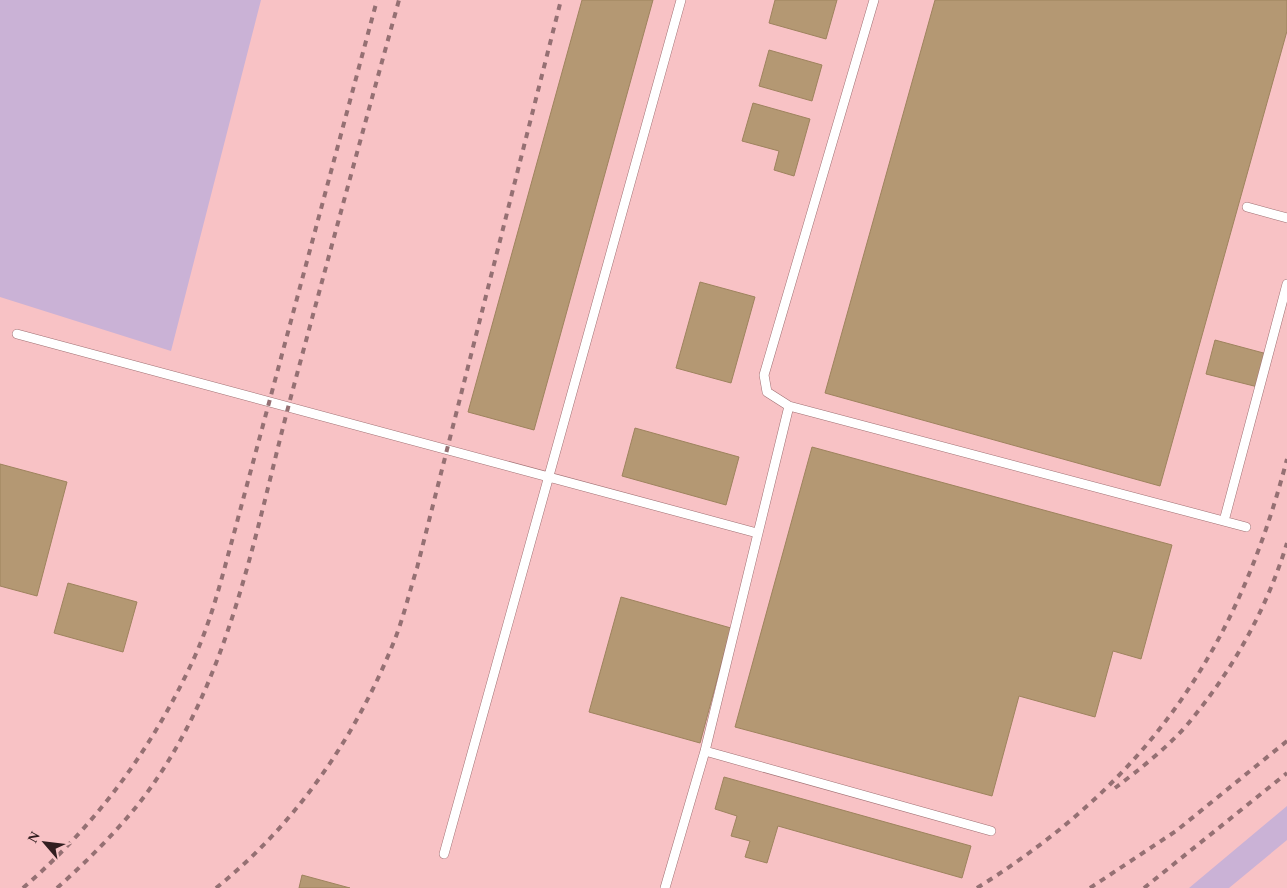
<svg xmlns="http://www.w3.org/2000/svg" width="1287" height="888" viewBox="0 0 1287 888" font-family="Georgia,serif">
<rect width="100%" height="100%" fill="#f8c2c5"/>
<path fill="#cab2d6" d="M0,0H261L171,351L0,297Z
M1287,806V840L1229,888H1189Z"/>
<path fill="#b49873" stroke="#9e835e" d="M582,0H653L534,430L468,412Z
M775,0H837L826,39L769,23Z
M935,0H1287V31L1160,486L825,393Z
M769,50L822,65L812,101L759,86Z
M753,103L810,119L794,176L774,170L779,151L742,141Z
M700,282L755,297L731,383L676,368Z
M1215,340L1271,355L1262,388L1206,374Z
M635,428L739,457L726,505L622,476Z
M812,447L1172,545L1141,659L1113,651L1095,717L1019,696L992,796L735,727Z
M0,464L67,482L37,596L0,586Z
M68,583L137,602L123,652L54,633Z
M621,597L731,628L700,743L589,712Z
M724,777L971,846L962,878L778,826L767,863L745,857L750,841L731,836L737,816L715,809Z
M302,875L350,888H299Z"/>
<g fill="none" stroke-linecap="round" stroke-linejoin="round">
<g stroke="#a07073" stroke-width="10">
<path id="service" d="M874,0L764,375L767,392L789,406L1246,527
M1247,207L1287,218
M17,334L757,533
M1224,521L1287,284
M705,751L991,831
M444,854L681,0
M665,888L705,751L789,406"/>
</g>
<use href="#service" stroke="#fff" stroke-width="9"/>
<path stroke="#957073" stroke-width="4" stroke-dasharray="6 6" stroke-linecap="butt" d="M1115,788C1139,770 1173,743 1191,720C1234,668 1267,608 1287,543
M23,888C98,823 154,746 195,656C212,618 222,577 233,537L377,0
M57,888C84,864 109,839 132,812C230,693 254,533 293,389C328,259 363,130 399,0
M216,888C295,825 355,738 393,644C403,620 409,593 417,568L561,0
M977,888C1147,782 1237,651 1287,459
M1090,888L1176,831L1287,741
M1144,888L1287,773"/>
</g>
<g transform="translate(45 843) rotate(298)" stroke="#f8c2c5" stroke-width="4" paint-order="stroke">
<path d="M0-4L9 19L0 12L-9 19Z" fill="#321e20"/>
<text y="-8" font-size="14" font-weight="bold" text-anchor="middle" fill="#321e20">N</text>
</g>
</svg>
